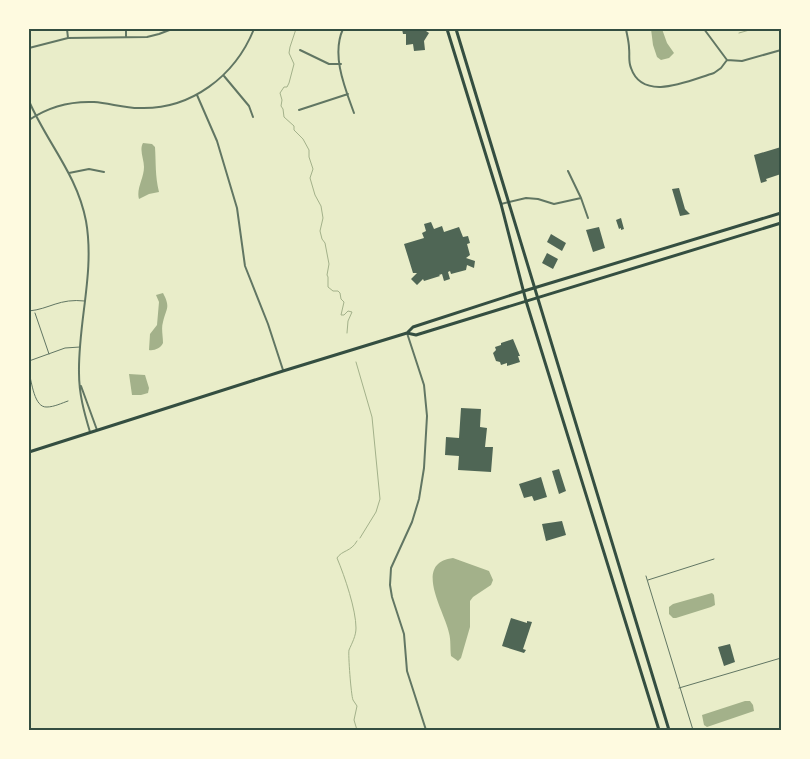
<svg xmlns="http://www.w3.org/2000/svg" width="810" height="759" viewBox="0 0 810 759" font-family="'PT Sans',sans-serif">
<rect width="100%" height="100%" fill="#e9edc9"/>
<path fill="#a3b18a" d="M651,29H662L667,43L674,53L669,58L661,60L657,57L653,45Z
M143,143L152,144L155,147C156,162 155,176 159,192L149,194L139,199C136,189 144,178 144,167C144,159 139,150 143,143Z
M163,293C171,308 166,308 163,322C161,328 163,336 163,343C161,348 154,351 149,350L150,334L157,325L159,302L156,295Z
M129,374L145,375L149,388L148,393L141,395H132Z
M453,558L489,571L493,580L491,585L473,597L470,601V627L461,658L458,661L451,656C450,648 451,640 449,633C445,612 412,563 453,558Z
M712,593L714,595L715,605L711,607L676,618H673L669,614V607L673,604Z
M745,701H750L753,705L754,711L707,727L704,725L702,715Z"/>
<g fill="none" stroke-linecap="round" stroke-linejoin="round">
<path stroke="#a3b18a" stroke-width="1" d="M296,29L290,47L289,53L294,64L289,83L287,87H284L280,93L282,100L281,106L283,109L284,117L294,126V130L303,139L309,150V157L313,169L310,178L315,195L321,206L323,218L320,231L322,239L325,243L329,264L327,275L328,277V287L333,291H338L340,293L341,299L344,302L341,315H344L348,311L352,312L348,321L347,333
M739,33L753,29
M356,362L372,417L380,499L376,512L360,538
M357,541C351,552 342,550 337,558C345,577 356,610 356,628C356,636 352,643 349,650C348,654 351,695 353,700C354,702 356,704 357,706L354,720L357,730"/>
</g>
<path fill="#4f6655" d="M402,29H423L429,33L424,41L425,50L414,51L413,44L406,45V34H403Z
M781,147V174L766,179L767,181L761,183L754,155Z
M679,188L685,209L690,214L680,216L672,189Z
M621,218L624,229L621,230V228L619,229L616,220Z
M431,222L434,229L442,226L444,232L459,227L463,237L468,236L470,243L467,244L470,255L466,258L475,261L474,268L467,265L466,270L451,274L450,271L448,272L450,279L444,281L442,274L439,275L440,276L424,281L423,279L417,285L411,279L417,273H413L404,244L424,238L422,233L426,231L424,224Z
M599,227L605,248L593,252L586,230Z
M551,234L566,243L562,251L547,242Z
M547,253L558,259L553,269L542,263Z
M513,339L520,356H518L520,362L507,366V363L501,365L500,362L496,361L493,353L496,350L495,347L501,345V343Z
M461,408L481,409L480,427L487,428L485,447H493L491,472L458,470L459,456L445,455L446,437L459,438Z
M559,469L566,491L559,494L552,471Z
M541,477L547,497L534,501L532,496L524,498L519,484Z
M562,521L566,535L546,541L542,524Z
M511,618L527,623V621L532,622L523,649L526,650L524,653L502,646Z
M730,644L735,662L724,666L718,647Z"/>
<g fill="none" stroke-linecap="round" stroke-linejoin="round">
<path stroke="#617663" stroke-width="1" d="M29,311C50,309 59,298 85,301
M35,313L49,354
M29,361L65,348L80,347
M29,373C32,382 34,408 47,407C54,407 62,403 68,401
M646,576L693,730
M648,580L714,559
M679,688L781,658"/>
<path stroke="#617663" stroke-width="2" d="M67,29L68,38
M343,29C331,55 345,88 354,113
M626,29C627,35 629,42 629,48C630,55 628,61 631,68C643,103 690,80 714,73L721,68L727,60
M704,29L727,60L742,61L781,50
M126,37V29
M29,48L68,38L147,37L159,34L172,29
M300,50L329,64H341
M224,76L249,106L253,117
M197,95L217,141L237,208L245,266L268,324L283,370
M29,101C47,143 77,174 86,221C95,272 78,322 79,373C79,394 84,412 90,432
M299,110L348,94
M29,120C48,107 70,101 94,102C109,103 124,108 139,108C191,110 235,76 254,29
M568,171L581,198L588,218
M69,173L89,169L104,172
M501,204L526,198L538,199L554,204L581,198
M407,333L424,385L427,416L424,468L419,499L412,522L391,568L390,585L392,597L404,634L407,671L426,730
M81,386L97,430"/>
<path stroke="#344e41" stroke-width="3" d="M447,29L501,204L526,301L659,730
M456,29L669,730"/>
<path stroke="#344e41" stroke-width="3" d="M407,333L413,327L524,291L781,213
M29,452L283,371L407,333L416,335L781,223"/>
</g>
<rect width="810" height="759" fill="none" stroke="#fefae0" stroke-width="60"/>
<rect x="30" y="30" width="750" height="699" fill="none" stroke="#344e41" stroke-width="2"/>
</svg>
